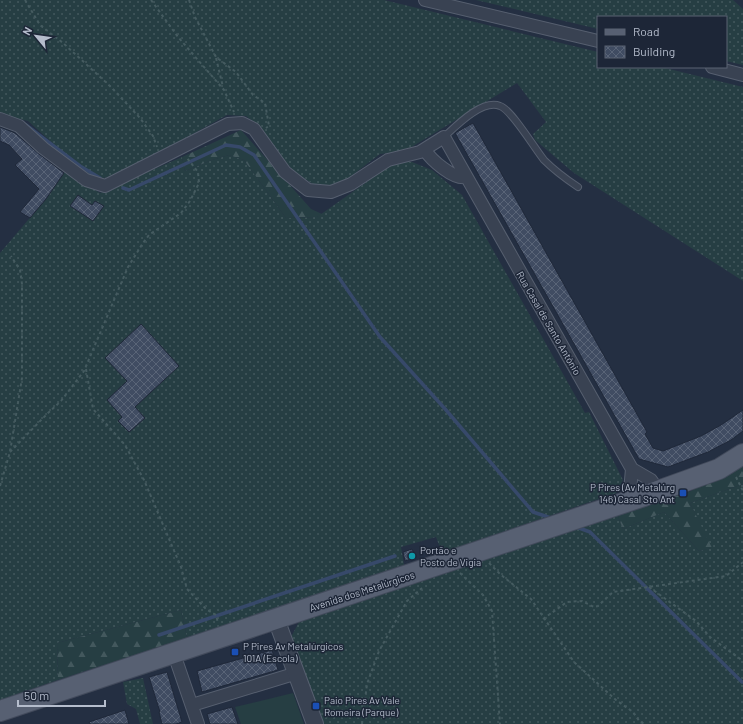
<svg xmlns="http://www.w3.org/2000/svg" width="743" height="724" viewBox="0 0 743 724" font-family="Barlow,sans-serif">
<defs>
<pattern id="grass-dots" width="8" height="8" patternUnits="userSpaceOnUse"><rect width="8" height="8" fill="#263e43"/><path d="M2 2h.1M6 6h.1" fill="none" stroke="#43585d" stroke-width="1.8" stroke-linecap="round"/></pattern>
<pattern id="forest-firs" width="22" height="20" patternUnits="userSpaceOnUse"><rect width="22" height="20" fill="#263e43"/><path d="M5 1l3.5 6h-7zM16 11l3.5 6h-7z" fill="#43585d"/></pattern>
<pattern id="building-cross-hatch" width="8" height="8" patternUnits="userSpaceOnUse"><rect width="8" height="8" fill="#404c62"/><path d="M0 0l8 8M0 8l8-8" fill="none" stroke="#596477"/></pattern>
</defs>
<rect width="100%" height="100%" fill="#242f42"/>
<path fill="url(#grass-dots)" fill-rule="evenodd" d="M0,0H384L598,52V67H661L743,87V281L574,173L535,140L533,134L546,122L517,83L405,151L380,154L342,183L323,188L313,184L294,172L255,123L246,116L227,115L119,175L98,179L85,172L28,121L0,115Z
M476,0H733L743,9V65L726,61V17H598V29Z
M229,155L244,160L286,218L317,217L395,162H412L432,170L462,195L585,413L589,412L623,480L616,493L442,553L436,537L401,547L404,565L187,638L181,610L57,643L58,680L0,700V253L45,200L65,171L100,193L182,157L185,171L212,160ZM141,325L179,366L135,407L145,418L130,432L119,421L122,417L107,400L127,381L105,358Z
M743,484V724H323L291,637L300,620L617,514L623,529L664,512L699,551L711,548L690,503Z
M143,678L153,724H140L136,709L127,704L123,682Z"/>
<path fill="url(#forest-firs)" d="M241,130L311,209L322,214L317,217L286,218L244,160L229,155L212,160L185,171L182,157Z
M743,463V484L690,503L712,548L699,551L664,512L623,529L617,514L689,492Z
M181,610L187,638L58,680L57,643Z"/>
<path fill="#263e43" d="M293,693L304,724H241L235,707Z"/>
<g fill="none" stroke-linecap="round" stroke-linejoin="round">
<path stroke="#37496a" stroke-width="3.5" d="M26,125L80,166L100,178
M123,188L129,190L226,145L240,147L254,155L380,337L446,410L533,512L551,518
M579,528L590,532L742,682
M159,635L395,556"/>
</g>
<path fill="url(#building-cross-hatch)" stroke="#1f2839" d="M473,123L647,432L645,434L653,448L663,451L701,436L721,425L743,410V431L731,440L708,452L668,467L639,459L455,133Z
M0,127L15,133L39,154L64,173L46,199L30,218L20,212L39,189L15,165L22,159L9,145L0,141Z
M78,195L92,205L95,201L104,206L93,221L70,206Z
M141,324L179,366L135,407L145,418L129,432L118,421L122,417L107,400L127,381L105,358Z
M412,549L416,557L405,561L403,552Z
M272,650L278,670L202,692L197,671Z
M167,672L182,722L176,724H162L159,712H160L149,677Z
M232,707L238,724H210L207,714Z
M125,710L129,724H90L89,722Z"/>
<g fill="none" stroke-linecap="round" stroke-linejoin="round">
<g stroke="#565f6f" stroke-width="8">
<path id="service" d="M444,137C456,126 482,99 500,106C511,109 535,149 544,160C554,170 566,179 578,187"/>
</g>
<g stroke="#565f6f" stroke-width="14">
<path id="minor" d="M425,0L598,41
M712,67L743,75
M0,119L19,126L43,148L86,180L105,186L228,124L242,123L254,129L285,172L308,190L331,192L351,184L388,160L420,152L444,137L632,469
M425,150C431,160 454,180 466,177
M632,500L630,491L632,469L651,480L659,491
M174,654L198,724
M192,705L297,673"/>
</g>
<g stroke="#565f6f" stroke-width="18">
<path id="tertiary" d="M276,619L315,724"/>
</g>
<g stroke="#424a5b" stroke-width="22">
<path id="primary" d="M0,711L644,496L719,469L743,454"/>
</g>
<path stroke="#455b60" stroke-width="2" stroke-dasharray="3 3" stroke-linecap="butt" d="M25,0L40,25L63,43L111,87L140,118L153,136L157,147
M151,0L178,37L224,90L234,112
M189,0L195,17L216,57L236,72L253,95L265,103L269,126L266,128
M216,58L223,87
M86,369L93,409L125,445L144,480L181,567L187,589L206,609L216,615L218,623
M10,452L47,414L61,401L84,371L128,267L143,243L149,235L181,213L190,201L199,183L198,172L187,158
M736,477L743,491
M0,486L10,452L22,378V284L20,270L11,256
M489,563L500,574L531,599L574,662L616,700L633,712L640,722L646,724
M460,573L483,595L492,611L500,724
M649,587L696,621L710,637L743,661
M543,619L567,602L582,601L594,607L598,606L613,592L726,576L743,562
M362,724L367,684L379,651L407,601L422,588"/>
<use href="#service" stroke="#394252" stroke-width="6"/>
<use href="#minor" stroke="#394252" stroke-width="12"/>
<use href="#tertiary" stroke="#394252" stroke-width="16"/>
<use href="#primary" stroke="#576072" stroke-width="20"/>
</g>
<g fill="#1a4fb4" stroke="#1d2637" stroke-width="1.5">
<rect x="679" y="489" width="8" height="8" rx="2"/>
<rect x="231" y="648" width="8" height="8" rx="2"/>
<rect x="312" y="702" width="8" height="8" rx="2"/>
</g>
<circle fill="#0f9aa8" stroke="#1d2637" stroke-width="1.5" cx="412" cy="556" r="4"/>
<g text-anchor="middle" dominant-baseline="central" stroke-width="3" stroke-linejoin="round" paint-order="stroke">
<g font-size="10" fill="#b5bdcc" stroke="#1d2637">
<text transform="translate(549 323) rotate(60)">Rua Casal de Santo António</text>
<text transform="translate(362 591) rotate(-18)">Avenida dos Metalúrgicos</text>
</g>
<g font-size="10" fill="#b5bdcc" stroke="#1d2637" text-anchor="start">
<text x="675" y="487" text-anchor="end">P Pires (Av Metalúrg<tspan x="675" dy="12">146) Casal Sto Ant</tspan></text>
<text x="420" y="550">Portão e<tspan x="420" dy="12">Posto de Vigia</tspan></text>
<text x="243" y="646">P Pires Av Metalúrgicos<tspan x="243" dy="12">101A (Escola)</tspan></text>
<text x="324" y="700">Paio Pires Av Vale<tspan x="324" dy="12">Romeira (Parque)</tspan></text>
</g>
</g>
<rect x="597" y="16" width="130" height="52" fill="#1d2637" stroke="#5a6273"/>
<rect x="605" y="29" width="20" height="6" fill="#576072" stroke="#5a6273"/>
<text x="633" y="36" font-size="12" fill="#b5bdcc">Road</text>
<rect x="605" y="46" width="20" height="12" fill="url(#building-cross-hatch)" stroke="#5a6273"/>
<text x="633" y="56" font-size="12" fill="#b5bdcc">Building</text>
<g transform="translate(36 36) rotate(299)" stroke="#1d2637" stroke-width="3" paint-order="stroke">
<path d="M0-3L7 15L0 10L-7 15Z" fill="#b5bdcc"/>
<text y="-6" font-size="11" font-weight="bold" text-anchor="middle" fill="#b5bdcc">N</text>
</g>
<path d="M18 700v6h87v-6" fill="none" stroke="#b5bdcc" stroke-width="2"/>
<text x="24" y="700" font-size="12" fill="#b5bdcc" stroke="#1d2637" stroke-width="3" paint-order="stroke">50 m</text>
</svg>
